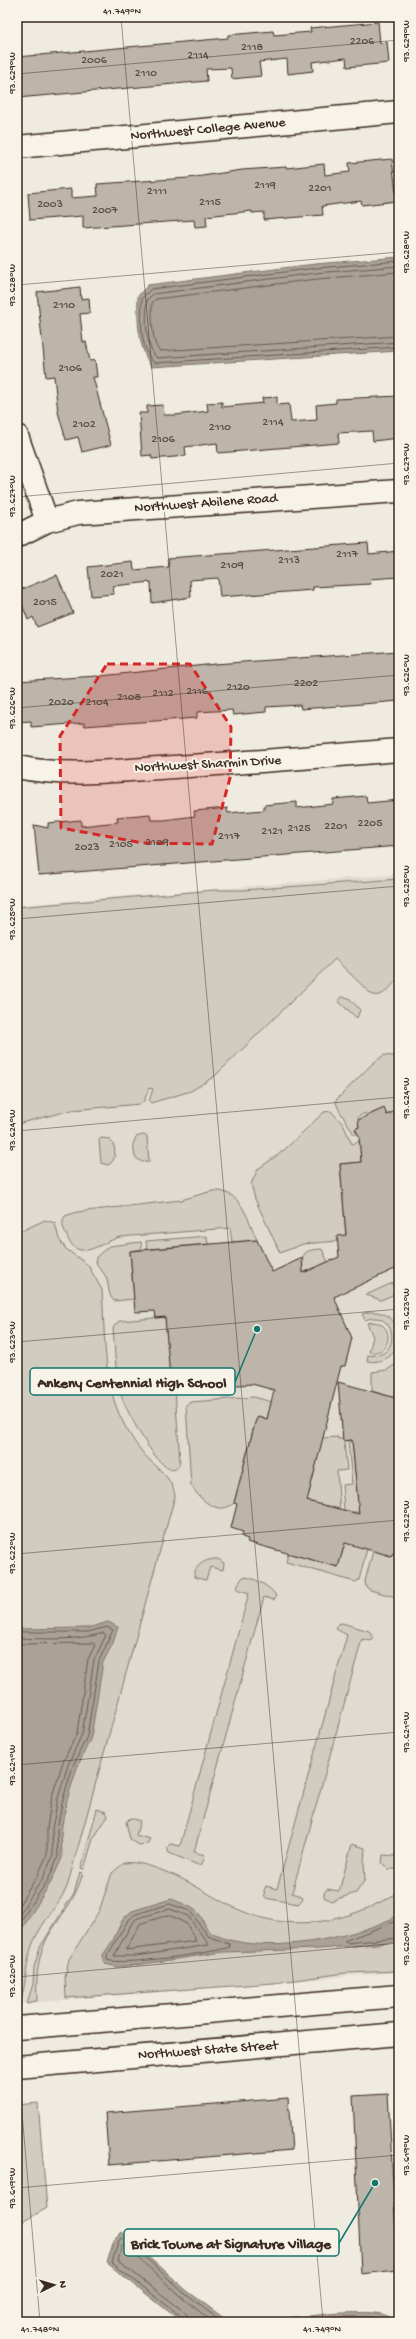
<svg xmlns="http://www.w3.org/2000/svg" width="416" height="2339" viewBox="0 0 416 2339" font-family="'Gochi Hand',sans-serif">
<rect width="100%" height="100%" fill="#efebe0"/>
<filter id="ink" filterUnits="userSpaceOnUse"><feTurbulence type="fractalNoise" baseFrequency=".025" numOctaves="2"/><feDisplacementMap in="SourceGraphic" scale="8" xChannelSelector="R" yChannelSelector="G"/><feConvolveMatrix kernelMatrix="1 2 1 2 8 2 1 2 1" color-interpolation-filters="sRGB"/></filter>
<g filter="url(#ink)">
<path fill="#e0dbd0" d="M399,874V1972L17,2004V905Z"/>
<path fill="#d1cbc0" stroke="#867a6f" d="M399,879V978C391,985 383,1000 371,994L335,959L215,1076L191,1091L151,1103L149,1101L153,1089L149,1088L144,1101L140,1104L72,1110L17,1124V907L214,890H242Z
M343,997L349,998L360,1010L357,1018L339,1002V999Z
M384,1055L393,1056L399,1061V1109L387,1115L383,1109L366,1116L365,1113L358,1117L359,1127L356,1129L358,1133L354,1135C350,1126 335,1107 336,1100L372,1064Z
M331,1111L343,1124L352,1144L360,1141L361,1162L340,1164L346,1235L338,1241L303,1244L280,1253L255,1199L251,1184L258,1169L283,1151L324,1112Z
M143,1135L147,1136L149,1161L142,1162L135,1157L133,1144L136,1137Z
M101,1138L109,1139C117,1145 117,1161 108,1165L101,1163L99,1140Z
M212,1191C241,1188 248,1220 257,1240L232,1242L230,1228L120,1237C101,1242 77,1266 66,1234C63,1227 61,1222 65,1216L77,1212L181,1200Z
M45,1220L55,1223L59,1239L66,1249L88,1265L102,1290C105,1331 103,1379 120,1416C126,1429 134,1442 143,1453C154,1466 173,1477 175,1496L67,1887C58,1906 42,1922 33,1943C25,1963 27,1983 20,2003L17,2004V1233Z
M207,1236L208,1244L147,1249L146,1241Z
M141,1242L142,1249L130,1251L134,1299L114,1301C108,1295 109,1287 107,1279C104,1271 94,1266 96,1257L109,1246Z
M322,1249L328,1262L303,1273C302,1254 301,1250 322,1249Z
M399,1280V1292L381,1300L366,1295Z
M369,1312C409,1308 408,1368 367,1361L368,1355C403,1361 397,1307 365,1320L362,1314Z
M165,1317L175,1389L180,1462C170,1496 125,1408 122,1398C115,1375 115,1351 113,1328L119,1321Z
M373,1322C396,1324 391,1356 369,1352L373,1337L367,1323Z
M399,1362V1399L372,1391V1372L387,1370Z
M254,1397L272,1402L267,1419L258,1416L255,1423L234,1503C218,1517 199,1499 191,1485L186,1405L191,1402Z
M338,1437V1439H343L344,1441L347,1470L337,1471L340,1511L307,1501L322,1438Z
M352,1440L359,1512H349L344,1510L342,1485L352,1484L348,1441Z
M377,1536L384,1554L391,1556L393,1553L399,1554V1598L370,1590L366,1587L365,1581Z
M370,1537L359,1580L355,1582L286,1562L288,1553L338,1567L345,1543Z
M218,1559L224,1563L223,1570L210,1567L206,1580L194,1577C193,1565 208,1558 218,1559Z
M243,1577C252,1576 273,1588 276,1596L274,1600L264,1597L194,1852L205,1855L202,1864L198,1865L169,1853L167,1847L170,1844L180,1846L249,1593L237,1589L238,1584Z
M342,1623L369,1631L374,1638L371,1641L362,1639L292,1893L302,1896L303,1899L298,1904L265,1898L264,1890L266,1886L277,1889L347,1635L336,1629L338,1624Z
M97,1809L106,1812L108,1816L93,1839L84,1869L81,1868Z
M130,1818L140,1821L136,1835L150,1839L147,1844L139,1845L130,1839L126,1822Z
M399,1841V1869H388L382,1863L383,1855L395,1856Z
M352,1844L365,1848L364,1863L365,1880L356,1893L331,1901L324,1897V1893L327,1889L339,1891Z
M124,1863C137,1861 154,1867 166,1872C189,1880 208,1895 231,1906C289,1935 345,1924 399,1892V1971L345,1973L274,1983L66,1998L65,1977L69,1959L99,1911L112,1873Z
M80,1872L83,1873C75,1901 63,1912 49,1935C37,1956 36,1978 37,2001L27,2003L33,1984L34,1967L40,1947L74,1893Z
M38,2103L47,2208L17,2225V2105Z"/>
<path fill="#aaa296" stroke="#7e7266" d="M399,257V351L151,367C138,345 137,321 138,296L148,285L315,264Z
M108,1622L118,1627L113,1643L103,1662L91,1737L77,1768L67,1800L61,1830L62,1858L51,1882L17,1937V1629L88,1628Z
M171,1899C181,1903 193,1906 200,1915C204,1921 206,1931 213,1934C261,1957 354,1939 399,1915V1942L319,1949L223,1952L137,1965L117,1967L106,1964L103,1961V1955L113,1940L123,1919L132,1911Z
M122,2232L186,2290L229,2322H182L107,2263L114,2240Z
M340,2313C357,2313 385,2309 397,2322H241Z"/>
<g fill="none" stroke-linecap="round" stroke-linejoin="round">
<path stroke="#675a4e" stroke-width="1" d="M399,261L316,268L151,289L142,298C141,317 139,348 154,363L399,347
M399,266L316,273L153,294L147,300C146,317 144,345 157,358L399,342
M399,272L317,279L156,299L152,303C152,314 151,344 160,351L399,336
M17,1632H88L107,1627L113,1630L99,1661L87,1736L73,1766L63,1799L57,1829L58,1857L48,1880L17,1926
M17,1638C46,1639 76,1641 104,1633L106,1635L94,1660L82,1734L68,1765L58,1798L52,1829L53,1856L43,1878L17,1918
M17,1644L93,1643L95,1645L88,1659L77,1733L63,1762L52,1796L47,1828V1855L38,1875L17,1908
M170,1904L190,1911L208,1936L229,1944L230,1947C212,1953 122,1966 107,1960V1956L127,1922L134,1915Z
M170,1909L188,1916L209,1945L136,1956H114L131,1925L136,1919Z
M169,1915L187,1924L196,1941L126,1950L140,1924Z
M399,1920L344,1941L346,1943L399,1938
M184,2322L182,2317L112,2263L118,2242L121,2238L130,2243L184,2293L222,2322
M189,2322L186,2313L118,2261L122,2245L127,2247L181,2297L213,2322
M283,2322C301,2320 380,2311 391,2322"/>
</g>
<path fill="#bdb5aa" stroke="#3b2a1e" d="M378,22L380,43L387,42L389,63L347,67L346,58L312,62L313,71L288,74L287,59L259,62L261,76L232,79L231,68L206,69L207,81L17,98V57L228,38V35L273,31L274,35L311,32L310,28Z
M392,159L397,201L362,205L361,201L322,206L323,215L264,220V212L252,213V211L206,216L207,226L195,227L194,220L83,228V216L30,220L28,193L71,189V198L98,196L97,184L189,178L242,170L286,167V168L324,164L325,175L350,172L349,163Z
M80,287L81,299L89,298L90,313L80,314L83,342H86L90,361L95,360L97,377H93L111,445L82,452L78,437L66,440L58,412L54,376L46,377L37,292Z
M399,396V438L373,441L372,431L338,433L339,443L218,453L217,443L185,447L186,456L152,459L151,455L142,456L139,413H147V406L163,405L164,415H176L208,411L207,403L222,402V407L263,403L262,398L277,397V405L289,404L291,422L317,420L316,405L336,403V399Z
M368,543L369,554L399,551V577L370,579L371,584L313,587V590L220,597L218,578L190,580L191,597L152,603L151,582L113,586L114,594L91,596L88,567L133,562L134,570L169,567L168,558Z
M57,575L73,613L37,627L33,617L28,620L17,591Z
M399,651V701L301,709L300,705L266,707V712L233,715L232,710L197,712V718L84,726V723L31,727V721L18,722L17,681L98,676L99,678L101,676L215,664Z
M366,796L367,803L399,800V846L39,875L34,825L48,828V823L81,820V826L118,822L117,817L150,814L151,820H164L195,816L194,811L227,808L228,813L264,810V805L297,802V808L333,804V799Z
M384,1108L387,1115L399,1109V1267L334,1297L352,1338L345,1366H341L307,1501L359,1514L352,1440L343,1441L338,1382L399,1399V1554L393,1553L391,1556L345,1543L338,1567L247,1542L248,1539L242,1537L243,1532L231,1528L237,1504L234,1503L255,1423L258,1416L267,1419L274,1390L252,1384L171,1390L165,1317L156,1318L155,1311L135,1312L130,1251L257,1240L272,1272L302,1258L303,1273L339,1257L337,1236L346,1235L340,1164L361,1162L359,1136L355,1129L359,1127L358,1120Z
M388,2094L398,2270L361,2274L353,2096Z
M288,2098L292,2150L109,2165L105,2113Z"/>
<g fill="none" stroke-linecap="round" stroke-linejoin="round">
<g stroke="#3b2a1e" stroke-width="25">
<path id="minor" d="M17,147L399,112
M17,436L47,521
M17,536L47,521L78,513L399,491
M17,767C64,777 112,771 159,768C239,763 319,757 399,750"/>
</g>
<g stroke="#3b2a1e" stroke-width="25">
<path id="major" d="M17,2028L399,1996
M17,2067L399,2034"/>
</g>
<use href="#minor" stroke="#f7f3e8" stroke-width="22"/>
<use href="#major" stroke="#f7f3e8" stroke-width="22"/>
</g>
</g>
<path fill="#d62828" fill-opacity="0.2" stroke="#d62828" stroke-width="3" stroke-dasharray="8 5" stroke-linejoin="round" d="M107,664H190L231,727L230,778L212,844L143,843L61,828L60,736Z"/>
<path fill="none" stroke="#3b2a1e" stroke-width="1" stroke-opacity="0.45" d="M121,17L323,2322M17,74L399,40M17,285L399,252M17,497L399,463M17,708L399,675M17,919L399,886M17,1131L399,1097M17,1342L399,1309M17,1554L399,1520M17,1765L399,1732M17,1977L399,1943M17,2055L40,2322M17,2188L399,2155"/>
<g text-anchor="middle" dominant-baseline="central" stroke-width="4" stroke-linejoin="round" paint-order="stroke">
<g font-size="12" fill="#5c4d41">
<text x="362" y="42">2206</text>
<text x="252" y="48">2118</text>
<text x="198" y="56">2114</text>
<text x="94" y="61">2006</text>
<text x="146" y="74">2110</text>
<text x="265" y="186">2119</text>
<text x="320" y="189">2201</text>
<text x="157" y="192">2111</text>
<text x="210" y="203">2115</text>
<text x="50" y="205">2003</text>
<text x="105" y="211">2007</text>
<text x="64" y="306">2110</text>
<text x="70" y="369">2106</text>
<text x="273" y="423">2114</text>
<text x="84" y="425">2102</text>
<text x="220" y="428">2110</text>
<text x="163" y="440">2106</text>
<text x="347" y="555">2117</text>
<text x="289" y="561">2113</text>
<text x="232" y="566">2109</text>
<text x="112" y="575">2021</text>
<text x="45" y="603">2015</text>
<text x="306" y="684">2202</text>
<text x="238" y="688">2120</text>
<text x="197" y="692">2116</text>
<text x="163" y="694">2112</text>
<text x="129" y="698">2108</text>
<text x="61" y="703">2020</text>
<text x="97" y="703">2104</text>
<text x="370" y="824">2205</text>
<text x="336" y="827">2201</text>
<text x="299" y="829">2125</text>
<text x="272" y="832">2121</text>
<text x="229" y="837">2117</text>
<text x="157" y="843">2109</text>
<text x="121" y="845">2105</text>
<text x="87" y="848">2023</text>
</g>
<g font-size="14" fill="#3b2a1e" stroke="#f7f3e8">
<text transform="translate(208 130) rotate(-5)">Northwest College Avenue</text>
<text transform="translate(206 504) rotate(-4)">Northwest Abilene Road</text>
<text transform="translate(208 765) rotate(-3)">Northwest Sharmin Drive</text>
<text transform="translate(208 2051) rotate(-4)">Northwest State Street</text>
</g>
</g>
<path fill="none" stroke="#0f766e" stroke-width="1.5" d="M257 1329L235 1382M375 2183L339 2243"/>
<g fill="#0f766e" stroke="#f7f3e8" stroke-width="1.5">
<circle cx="257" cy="1329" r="4"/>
<circle cx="375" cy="2183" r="4"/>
</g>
<g fill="#f7f3e8" stroke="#0f766e" stroke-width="1.5">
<rect x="30" y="1368" width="205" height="27" rx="4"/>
<rect x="124" y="2229" width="215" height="27" rx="4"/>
</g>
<g font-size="15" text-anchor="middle" font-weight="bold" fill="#3b2a1e">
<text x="132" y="1387">Ankeny Centennial High School</text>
<text x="231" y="2248">Brick Towne at Signature Village</text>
</g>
<rect width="416" height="2339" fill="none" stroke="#f7f3e8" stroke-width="44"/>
<g transform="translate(54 2285) rotate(85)" stroke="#f7f3e8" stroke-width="3" paint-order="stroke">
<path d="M0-3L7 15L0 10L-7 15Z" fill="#3b2a1e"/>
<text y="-6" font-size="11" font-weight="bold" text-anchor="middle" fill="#3b2a1e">N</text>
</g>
<rect x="22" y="22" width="372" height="2295" fill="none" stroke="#3b2a1e" stroke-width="1.5"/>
<g font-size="10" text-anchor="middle" fill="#3b2a1e">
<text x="122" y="14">41.749°N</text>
<text transform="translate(405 41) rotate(-90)" y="4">93.629°W</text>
<text transform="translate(11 73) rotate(-90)" y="4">93.629°W</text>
<text transform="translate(405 252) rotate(-90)" y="4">93.628°W</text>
<text transform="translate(11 285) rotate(-90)" y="4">93.628°W</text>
<text transform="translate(405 464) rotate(-90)" y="4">93.627°W</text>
<text transform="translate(11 496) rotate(-90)" y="4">93.627°W</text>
<text transform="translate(405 675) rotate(-90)" y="4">93.626°W</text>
<text transform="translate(11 708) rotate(-90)" y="4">93.626°W</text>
<text transform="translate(405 886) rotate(-90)" y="4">93.625°W</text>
<text transform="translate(11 919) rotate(-90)" y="4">93.625°W</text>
<text transform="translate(405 1098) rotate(-90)" y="4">93.624°W</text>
<text transform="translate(11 1130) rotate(-90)" y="4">93.624°W</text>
<text transform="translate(405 1309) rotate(-90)" y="4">93.623°W</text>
<text transform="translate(11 1342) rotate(-90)" y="4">93.623°W</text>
<text transform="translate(405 1521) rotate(-90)" y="4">93.622°W</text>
<text transform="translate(11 1553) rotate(-90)" y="4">93.622°W</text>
<text transform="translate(405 1732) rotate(-90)" y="4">93.621°W</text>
<text transform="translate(11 1765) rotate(-90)" y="4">93.621°W</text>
<text transform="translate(405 1944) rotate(-90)" y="4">93.620°W</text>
<text transform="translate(11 1976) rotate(-90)" y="4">93.620°W</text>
<text transform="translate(405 2155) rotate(-90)" y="4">93.619°W</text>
<text transform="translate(11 2188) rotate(-90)" y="4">93.619°W</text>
<text x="40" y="2332">41.748°N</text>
<text x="322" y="2332">41.749°N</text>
</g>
</svg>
